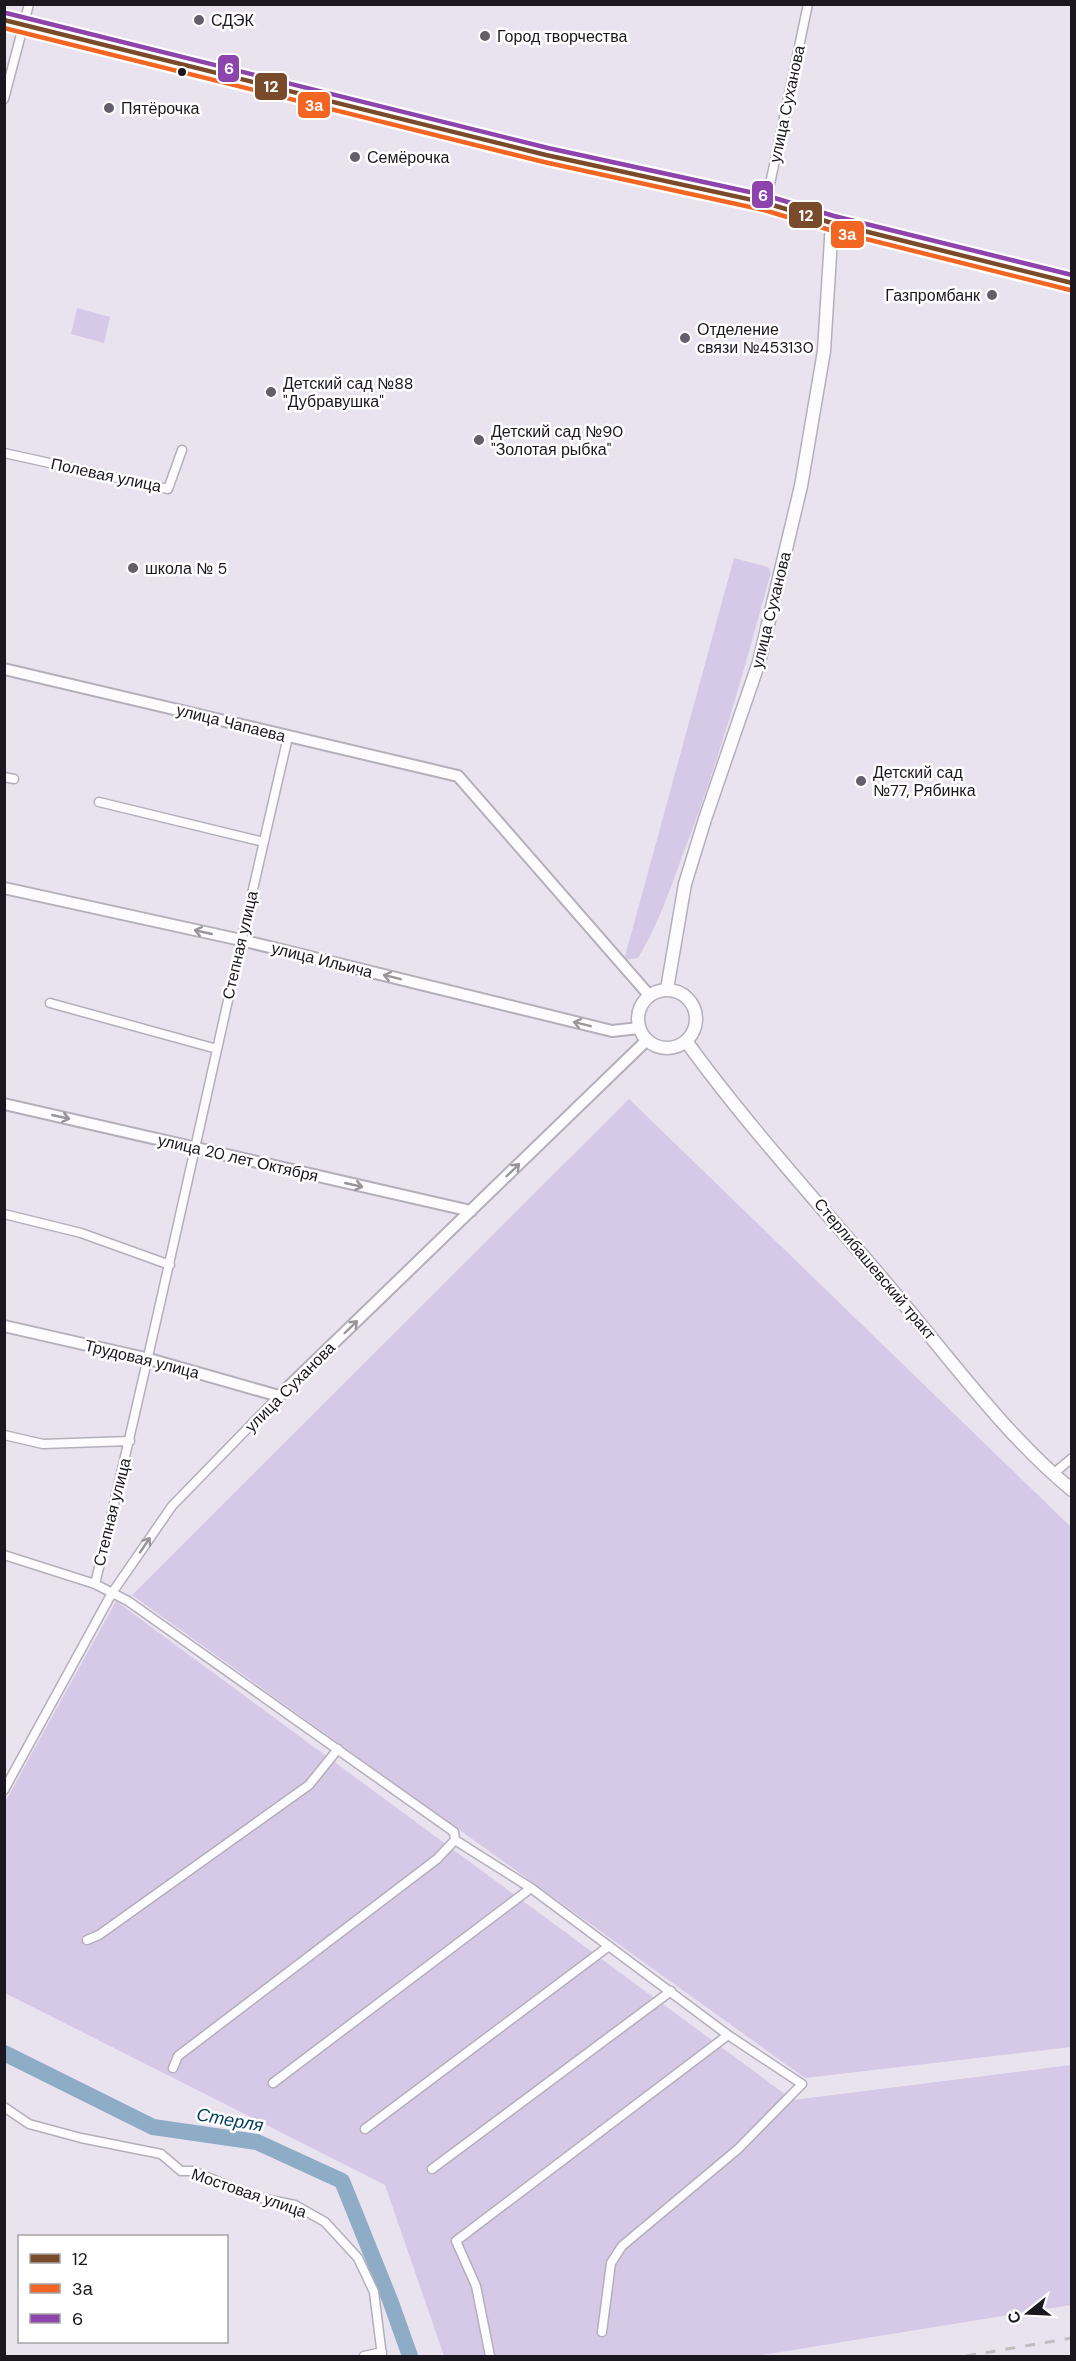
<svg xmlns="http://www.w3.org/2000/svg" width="1076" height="2361" viewBox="0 0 1076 2361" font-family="'DM Sans',sans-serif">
<rect width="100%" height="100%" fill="#e9e3f0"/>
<path fill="#d6c9e7" d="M77,308L110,317L104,343L71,334Z
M734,558L768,567L771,572C745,667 719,762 683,854C670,890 658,925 638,958L624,960Z
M629,1099L1071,1527V2047L805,2078L132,1595Z
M116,1601L793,2100L1071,2065V2305L756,2356H444L385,2185L5,1993V1802Z"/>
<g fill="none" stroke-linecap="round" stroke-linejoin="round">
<path stroke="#8facc6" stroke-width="16" d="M4,2053L153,2127L257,2142L342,2181L390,2300L410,2356"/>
<g stroke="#b4afba" stroke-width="11">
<path id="minor" d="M4,99L29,4
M766,203L808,4
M4,453L168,489L182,450
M4,777L14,779
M99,802L264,842
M50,1003L217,1049
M4,1214L81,1233L170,1265
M4,1435L43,1444L130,1441
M1053,1474L1072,1458
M4,1555L95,1584L128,1601L454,1832L455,1840L437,1859L178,2056L173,2068
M95,1584C163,1302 222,1019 288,737
M4,1790L112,1593L172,1506L279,1396
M455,1840L531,1888L728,2035L802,2084L738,2149L622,2246L611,2263L602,2332
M87,1940L99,1935L309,1785L338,1749
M273,2083L531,1888
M4,2107L29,2124L81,2138L161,2154L181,2171H193L255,2197L295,2205L325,2222L358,2258L374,2292L382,2356
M365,2129L609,1946
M432,2169L671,1991
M364,2356L382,2352
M490,2356L476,2286L456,2241L728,2035"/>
</g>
<g stroke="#b4afba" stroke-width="14">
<path id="tertiary" d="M832,223L1072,283
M4,669L458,776L649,995"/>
</g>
<g stroke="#b4afba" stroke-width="14">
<path id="secondary" d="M4,888L241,940L612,1031L639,1028
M4,1104L471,1211
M4,1326L149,1359L279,1396L647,1040"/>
</g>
<g stroke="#b4afba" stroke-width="15">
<path id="primary" d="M4,20L291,90L546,155L766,203L832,223L824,351L801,486L759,662L705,819L685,884L667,989
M638 1019a29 29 0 1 1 58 0a29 29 0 1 1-58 0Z
M686,1041C748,1127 824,1209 892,1290C949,1357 1004,1434 1072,1490"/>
</g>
<use href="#minor" stroke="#fcfbfd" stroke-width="8"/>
<use href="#tertiary" stroke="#fcfbfd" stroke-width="10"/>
<use href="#secondary" stroke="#fcfbfd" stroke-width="10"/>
<use href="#primary" stroke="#fcfbfd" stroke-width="12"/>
<path stroke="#bebec0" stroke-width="3" stroke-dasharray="10 10" stroke-linecap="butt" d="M966,2356L1072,2338"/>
<g stroke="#fff" stroke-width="9">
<path id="bus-1" d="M4,20L546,155L766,203L832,223L1072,283"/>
</g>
<g stroke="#fff" stroke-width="9">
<path id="bus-2" d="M4,28L544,162L764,210L830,230L1070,290"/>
</g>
<g stroke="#fff" stroke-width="9">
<path id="bus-3" d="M6,13L548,148L768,196L834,216L1072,275"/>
</g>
<use href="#bus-1" stroke="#7a4b2a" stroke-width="4.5"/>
<use href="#bus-2" stroke="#f26522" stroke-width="4.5"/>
<use href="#bus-3" stroke="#8e44ad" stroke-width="4.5"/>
</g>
<defs><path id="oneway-shaft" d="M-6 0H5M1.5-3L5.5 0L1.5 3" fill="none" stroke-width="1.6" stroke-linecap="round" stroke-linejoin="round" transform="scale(1.5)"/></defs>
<g stroke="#97949a">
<use href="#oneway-shaft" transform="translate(203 932) rotate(-167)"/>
<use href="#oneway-shaft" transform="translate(392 977) rotate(-166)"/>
<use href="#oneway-shaft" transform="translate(582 1024) rotate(-166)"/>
<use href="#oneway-shaft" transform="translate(61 1117) rotate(13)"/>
<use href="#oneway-shaft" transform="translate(513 1170) rotate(-44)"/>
<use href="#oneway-shaft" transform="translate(354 1185) rotate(13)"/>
<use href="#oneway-shaft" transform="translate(351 1327) rotate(-44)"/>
<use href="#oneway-shaft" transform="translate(145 1545) rotate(-56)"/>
</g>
<g fill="#635e69" stroke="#fff" stroke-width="2">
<circle cx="199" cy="20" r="6"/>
<circle cx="485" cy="36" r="6"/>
<circle cx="109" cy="108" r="6"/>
<circle cx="355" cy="157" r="6"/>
<circle cx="992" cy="295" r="6"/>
<circle cx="685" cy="338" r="6"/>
<circle cx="271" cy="392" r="6"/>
<circle cx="479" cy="440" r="6"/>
<circle cx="133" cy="568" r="6"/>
<circle cx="861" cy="781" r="6"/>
</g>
<circle fill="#1b1720" stroke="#fff" stroke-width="2" cx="182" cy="72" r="5"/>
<g text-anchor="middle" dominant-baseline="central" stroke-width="5" stroke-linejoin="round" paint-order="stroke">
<g font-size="16" fill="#1b1720" stroke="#fff" text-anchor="start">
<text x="211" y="20">СДЭК</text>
<text x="497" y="36">Город творчества</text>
<text x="121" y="108">Пятёрочка</text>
<text x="367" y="157">Семёрочка</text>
<text x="980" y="295" text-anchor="end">Газпромбанк</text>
<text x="697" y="329">Отделение<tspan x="697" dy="18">связи №453130</tspan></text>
<text x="283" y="383">Детский сад №88<tspan x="283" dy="18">"Дубравушка"</tspan></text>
<text x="491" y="431">Детский сад №90<tspan x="491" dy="18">"Золотая рыбка"</tspan></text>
<text x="145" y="568">школа № 5</text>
<text x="873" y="772">Детский сад<tspan x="873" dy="18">№77, Рябинка</tspan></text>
</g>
<g font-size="16" fill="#1b1720" stroke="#fff">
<text transform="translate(787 104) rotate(-78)">улица Суханова</text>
<text transform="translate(106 475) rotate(12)">Полевая улица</text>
<text transform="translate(771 610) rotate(-76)">улица Суханова</text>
<text transform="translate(231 723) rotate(14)">улица Чапаева</text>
<text transform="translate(240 945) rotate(-77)">Степная улица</text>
<text transform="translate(322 960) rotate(14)">улица Ильича</text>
<text transform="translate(238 1158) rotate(13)">улица 20 лет Октября</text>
<text transform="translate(875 1269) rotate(50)">Стерлибашевский тракт</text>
<text transform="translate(142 1359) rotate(14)">Трудовая улица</text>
<text transform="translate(290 1387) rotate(-45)">улица Суханова</text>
<text transform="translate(112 1512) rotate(-76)">Степная улица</text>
<text transform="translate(249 2193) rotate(19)">Мостовая улица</text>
</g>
<g font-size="18" font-style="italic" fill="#023d5d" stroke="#fff">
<text transform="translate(230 2120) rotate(10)">Стерля</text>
</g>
</g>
<g stroke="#fff" stroke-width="2">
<rect x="217" y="54" width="23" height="29" rx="6" fill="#8e44ad"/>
<rect x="254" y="72" width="34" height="29" rx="6" fill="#7a4b2a"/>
<rect x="297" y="91" width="34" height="28" rx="6" fill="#f26522"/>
<rect x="751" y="180" width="23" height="29" rx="6" fill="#8e44ad"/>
<rect x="788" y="201" width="35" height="28" rx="6" fill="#7a4b2a"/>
<rect x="830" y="220" width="35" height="29" rx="6" fill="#f26522"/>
</g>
<g font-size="16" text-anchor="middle" font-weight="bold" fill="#fff">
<text x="229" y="74">6</text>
<text x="271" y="92">12</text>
<text x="314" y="111">3а</text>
<text x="763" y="201">6</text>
<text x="806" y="221">12</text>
<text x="847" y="240">3а</text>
</g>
<rect width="1076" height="2361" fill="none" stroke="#1b1720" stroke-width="12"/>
<rect x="18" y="2235" width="210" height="108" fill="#ffffff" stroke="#a4a2a6" stroke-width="1.5"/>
<rect x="30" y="2254" width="30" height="9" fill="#7a4b2a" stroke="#a4a2a6" stroke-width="1.5"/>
<text x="72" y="2265" font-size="18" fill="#1b1720">12</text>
<rect x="30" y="2284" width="30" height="9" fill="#f26522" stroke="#a4a2a6" stroke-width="1.5"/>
<text x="72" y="2295" font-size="18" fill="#1b1720">3а</text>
<rect x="30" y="2314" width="30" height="9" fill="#8e44ad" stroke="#a4a2a6" stroke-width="1.5"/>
<text x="72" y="2325" font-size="18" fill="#1b1720">6</text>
<g transform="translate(1028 2313) rotate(252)" stroke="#ffffff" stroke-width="4.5" paint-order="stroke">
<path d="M0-4.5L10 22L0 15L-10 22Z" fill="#1b1720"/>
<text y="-9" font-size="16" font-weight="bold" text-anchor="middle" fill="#1b1720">С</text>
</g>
</svg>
